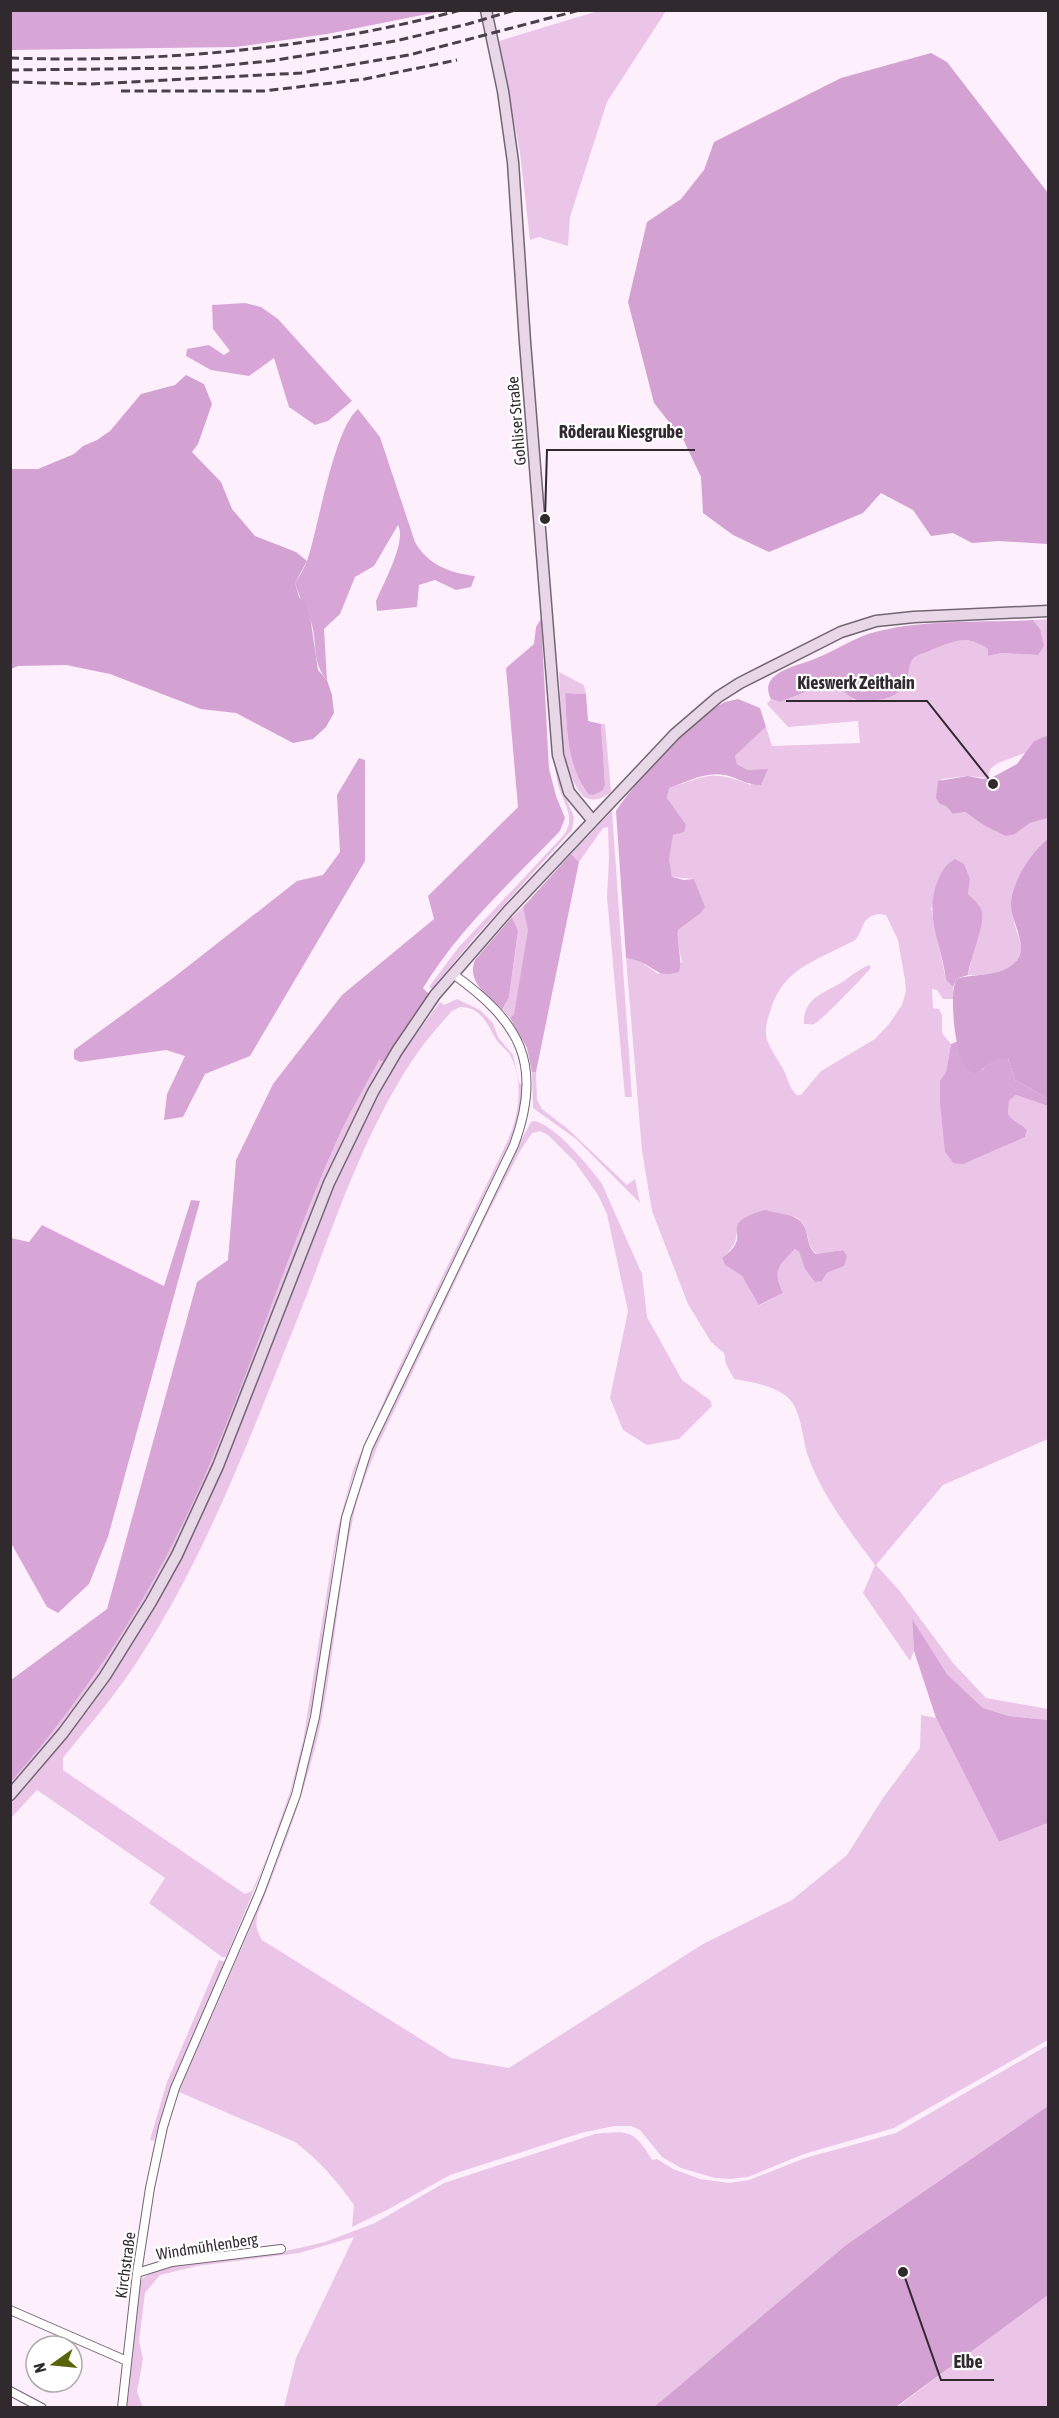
<svg xmlns="http://www.w3.org/2000/svg" width="1059" height="2418" viewBox="0 0 1059 2418" font-family="'Asap Condensed',sans-serif">
<rect width="100%" height="100%" fill="#feeffd"/>
<path fill="#eac5e8" fill-rule="evenodd" d="M601,10L666,11L607,102L570,217L568,246L539,237L530,240L520,153L499,41Z
M1048,619V737L1034,741L1025,753L998,763L990,769L988,778L968,776L941,779L946,806L953,814L965,812L985,826L1015,834L1030,823L1048,818V839C1023,857 1008,895 1015,926C1017,934 1023,944 1020,953C1016,972 985,976 968,975L977,934V904L968,894L970,879L931,908L946,980L953,987V999H943L937,990L932,989L933,1008L939,1009L942,1015V1033L951,1044L946,1072L945,1152L953,1163L1025,1137L1027,1130C1021,1123 1013,1122 1008,1114L1009,1101L1016,1095L1048,1106V1439L943,1485L876,1565L899,1590L953,1663L986,1698L1048,1709V1720L1009,1716L983,1708L947,1674L912,1620L914,1651L910,1661L863,1593L875,1565C850,1531 822,1496 808,1456C802,1439 802,1408 786,1396C771,1385 751,1382 734,1379L726,1364L724,1353L711,1342L688,1304L652,1211L642,1151L626,958L640,961L658,974L682,962L677,940L678,930L701,913L704,907L694,879L672,877C671,871 669,864 669,858C669,837 679,818 667,797L669,788C707,776 711,769 751,785L748,770L737,764L735,756L766,727L772,746L860,743L858,721L788,727L767,704L771,699L780,702L831,682L839,685L854,700L906,684L909,664L917,655L931,651L947,642L964,640L979,642L988,649V656L1002,653L1038,655L1040,629L1033,620ZM879,914L886,915L898,940L905,980L906,991L902,1005L889,1024L875,1039L821,1071L801,1095H797C788,1087 788,1077 782,1067C764,1037 761,1037 773,1003C787,966 823,958 855,940C866,928 859,918 879,914ZM782,1215C786,1216 794,1216 797,1218C810,1225 805,1246 817,1254L842,1250L844,1266L827,1273L822,1281L805,1269L799,1252L795,1249C777,1266 773,1269 783,1293L760,1305L742,1276L725,1265L722,1258C733,1248 738,1242 736,1227Z
M559,672L584,685L586,694L565,693C567,729 566,764 588,794L605,784L601,724H605L611,792C602,799 594,802 584,797C557,769 562,709 559,672Z
M554,756L560,784L574,817L572,830L475,937L432,989L429,987L458,948L562,837C578,818 563,804 558,784C556,775 555,766 554,756Z
M612,811L632,1097H625L607,897L609,858L608,827L603,828L579,862L571,854Z
M523,907L529,930L514,1014L510,1018L502,1010L509,997L518,932L512,917Z
M869,965L871,967C868,973 820,1022 814,1024C811,1025 808,1024 804,1024C803,996 826,993 844,981C852,975 860,969 869,965Z
M457,999L480,1010L493,1023L498,1037L513,1055L519,1083L523,1084L518,1119L510,1141L401,1368L355,1471L347,1496L335,1551L316,1686L301,1757L282,1823L226,1957H222L149,1903L165,1878L37,1790L11,1818V1802C102,1706 169,1590 222,1469L352,1143L401,1055L440,1002L444,1005ZM460,1007C481,1007 487,1024 496,1039C500,1046 508,1050 511,1057C524,1084 519,1114 508,1140L399,1367L353,1470L336,1535L303,1741L290,1792L268,1855L252,1891L245,1894L63,1770V1758C90,1724 119,1691 142,1654C208,1551 250,1437 295,1325C330,1238 358,1144 410,1064C422,1045 437,1028 452,1011Z
M379,1059L384,1062L344,1137L325,1182C299,1246 274,1311 249,1376C225,1436 202,1497 172,1555C128,1639 74,1719 11,1789V1782C81,1702 141,1612 187,1514C245,1391 283,1259 339,1136C351,1110 366,1085 379,1059Z
M532,1072H536L537,1100L542,1109L568,1129L627,1185L635,1179L640,1203L576,1139L533,1108Z
M534,1121C553,1123 591,1168 602,1184L642,1274L647,1317L682,1380L710,1400L712,1406L679,1439L647,1445L623,1430L610,1398L628,1311L607,1214L598,1195L575,1162L548,1135L540,1131L532,1133L520,1151L484,1221L378,1445C368,1470 357,1496 352,1523C338,1588 334,1656 321,1722C307,1788 283,1850 258,1913C255,1924 256,1930 262,1940L451,2058L509,2068L703,1944L792,1900L847,1855L883,1798L920,1748L921,1715L936,1718L999,1842L1048,1823V1944C1046,1949 1048,2027 1048,2040L894,2128L804,2154L748,2177L730,2179L715,2178L681,2168L662,2157L640,2130L631,2126H614L581,2133L450,2175L389,2209L352,2227L354,2205C337,2181 319,2160 295,2142L179,2092C224,1983 279,1876 309,1762C333,1668 333,1569 363,1476C379,1426 405,1379 427,1333C461,1262 493,1191 531,1122Z
M219,1960L225,1962L172,2084L154,2141L150,2140L167,2082Z
M1048,2045V2106L846,2245L654,2407H284L296,2358L354,2237L299,2253L197,2266L160,2275L145,2293L139,2341L143,2359L137,2392L143,2407L126,2408L139,2284L143,2278L157,2270L176,2264L277,2253L325,2242L375,2223L444,2183L595,2134C628,2130 635,2130 652,2160L657,2159L673,2169L700,2179L730,2183L749,2180L805,2158L896,2133Z
M1048,2295V2407L896,2408L1030,2307Z"/>
<path fill="#d8a6d6" d="M10,11L11,10L442,11L327,34L236,47L11,50Z
M245,303L261,307L278,319L352,401L328,421L315,425L289,407L274,358L249,376L211,370L186,356L187,349L209,345L224,355L230,351L213,329L212,305Z
M358,409L380,437L415,542C428,565 450,573 475,576L471,587L456,590L435,580L419,585L417,607L377,611L376,601C383,584 407,541 398,525L374,566L355,577L340,614L324,629L327,680C311,662 318,643 311,622C306,609 299,597 295,583C300,575 305,567 308,558C319,524 334,429 358,409Z
M541,619L549,769L556,796L565,818L560,831C512,881 459,929 423,988L429,994L384,1062L379,1060C366,1085 351,1110 339,1136C283,1260 245,1392 187,1515C141,1612 81,1702 11,1782V1680L107,1609L197,1282L228,1260L236,1160L273,1084L342,995L434,919L428,896L518,807L506,668L534,644L536,627Z
M1033,620L1040,629L1044,646L1038,655L1002,653L988,656V649C967,634 953,641 932,650C927,653 920,653 915,657C907,664 910,673 906,682C900,699 873,703 857,700C848,698 841,686 831,682L780,702L771,699C758,674 793,667 809,661C830,654 848,641 868,634C921,618 978,623 1033,620Z
M565,693L586,694L588,721L601,724L605,784L603,790L593,795L588,794C566,764 567,729 565,693Z
M738,699L760,708L766,727L735,756L737,764L748,770L768,769L761,785C747,785 738,778 725,775C705,771 687,782 669,788L667,798L686,825L684,832L673,835L669,859L672,877L684,880L694,879L705,907L701,913L678,930C676,945 683,958 679,972C658,978 658,970 641,962C637,960 631,959 626,958L616,811C632,785 697,715 725,702C729,701 734,700 738,699Z
M359,758L365,760V861L250,1056L205,1074L183,1117L164,1120L167,1094L185,1056L166,1050L80,1062L74,1059V1050L173,978L297,881L323,875L340,852L337,795Z
M571,854L579,862L536,1072H532L527,1048L510,1018L514,1014L528,930L523,907Z
M955,859L964,864L970,879L968,894C972,898 978,903 981,909C987,922 970,957 968,975L956,979L953,987L946,980C942,944 923,916 938,880C943,869 945,865 955,859Z
M512,917L518,931L509,997L502,1010C488,996 466,981 475,960Z
M958,1041L963,1064L982,1070C990,1062 996,1057 1008,1058L1015,1080L1048,1099V1106L1016,1095L1009,1101L1008,1114C1013,1122 1021,1123 1027,1130L1025,1137L963,1164L953,1163L945,1152L940,1103V1081L946,1072L951,1044Z
M191,1200L200,1201L108,1537L89,1584L58,1613L47,1607L11,1543V1238L29,1242L42,1225L164,1286Z
M765,1210C775,1213 792,1214 799,1220C810,1228 805,1246 816,1254L843,1250L847,1256L844,1266L827,1273L822,1281L815,1282L805,1269L799,1252L795,1249C777,1267 773,1270 783,1293L759,1305L742,1276L725,1265L722,1258C728,1253 735,1248 737,1240C738,1235 735,1230 737,1226C740,1217 757,1212 765,1210Z
M912,1619L947,1674L983,1708L1009,1716L1048,1720V1823L999,1842L936,1718L914,1651Z"/>
<path fill="#d4a2d2" d="M931,53L947,62L1048,193V544L999,541L972,543L953,533L931,536L913,510L881,493L863,513L769,552L733,535L703,513L701,477L684,441L654,403L628,302L647,222L681,199L704,170L714,142L841,78Z
M186,375L204,384L212,404L198,444L192,452L221,482L232,509L255,536L296,552L307,561L295,583L299,597L305,602L311,623L318,670L327,680L332,695L334,713L326,727L313,739L293,743L236,713L201,709L110,674L66,665L18,666L11,669V469H38L74,454L83,446L97,440L110,431L141,394L175,385Z
M1046,736L1048,737V818L1030,823L1015,834L1006,836L985,826L965,812L953,814L946,806L940,804L936,798L938,781L968,776L983,779L993,777L1017,764L1034,741Z
M1048,839V1099L1015,1080L1008,1058C992,1057 987,1068 974,1074C970,1071 966,1068 963,1064C955,1047 949,996 956,979C975,973 1002,978 1017,960C1028,946 1012,922 1011,906C1011,884 1030,852 1048,839Z
M1048,2106V2295L896,2407H654L846,2245Z"/>
<g fill="none" stroke-linecap="round" stroke-linejoin="round">
<g stroke="#736673" stroke-width="10">
<path id="street" d="M137,2273L172,2262L281,2249
M10,2310L127,2361
M10,2391L42,2408
M122,2408L137,2273L150,2188L163,2127L175,2088L260,1892L296,1795L315,1717L346,1518L368,1448L514,1145C544,1064 520,1022 453,974"/>
</g>
<g stroke="#736673" stroke-width="13">
<path id="secondary" d="M486,10L503,91L513,162L525,342L558,755L569,792L593,821
M10,1795L63,1733L105,1676L151,1602L177,1555L218,1466L329,1183L373,1092L397,1051L435,995L508,911L675,734L718,697L740,683L841,632L876,621L914,617L1048,611"/>
</g>
<use href="#street" stroke="#fff" stroke-width="8"/>
<use href="#secondary" stroke="#e8d8e7" stroke-width="10"/>
<path stroke="#484147" stroke-width="3" stroke-dasharray="9 4.5" stroke-linecap="butt" d="M10,58C162,63 314,49 461,10
M10,70L197,68L270,61L395,41L468,24L515,10
M10,82L92,84L301,73L409,55L580,10
M121,91H264L365,79L457,60"/>
</g>
<g text-anchor="middle" dominant-baseline="central" stroke-width="4.5" stroke-linejoin="round" paint-order="stroke">
<g font-size="16" fill="#302a2f" stroke="#fff">
<text transform="translate(516 421) rotate(-95)">Gohliser Straße</text>
<text transform="translate(207 2246) rotate(-9)">Windmühlenberg</text>
<text transform="translate(125 2265) rotate(-82)">Kirchstraße</text>
</g>
</g>
<path fill="none" stroke="#302a2f" stroke-width="2" d="M545 519L547 450H695M993 784L927 701H786M903 2272L941 2380H994"/>
<g fill="#302a2f" stroke="#fff" stroke-width="2">
<circle cx="545" cy="519" r="6"/>
<circle cx="993" cy="784" r="6"/>
<circle cx="903" cy="2272" r="6"/>
</g>
<g font-size="18" text-anchor="middle" font-weight="bold" fill="#302a2f" stroke="#fff" stroke-width="4.5" stroke-linejoin="round" paint-order="stroke">
<text x="621" y="438">Röderau Kiesgrube</text>
<text x="856" y="689">Kieswerk Zeithain</text>
<text x="968" y="2368">Elbe</text>
</g>
<rect width="1059" height="2418" fill="none" stroke="#302a2f" stroke-width="24"/>
<g transform="translate(54 2364) rotate(255)"><circle r="28" fill="#ffffff" stroke="#acaaac" stroke-width="1.5"/>
<path d="M0-4.5L10 22L0 15L-10 22Z" fill="#576408"/>
<text y="-9" font-size="16" font-weight="bold" text-anchor="middle" fill="#302a2f">N</text>
</g>
</svg>
